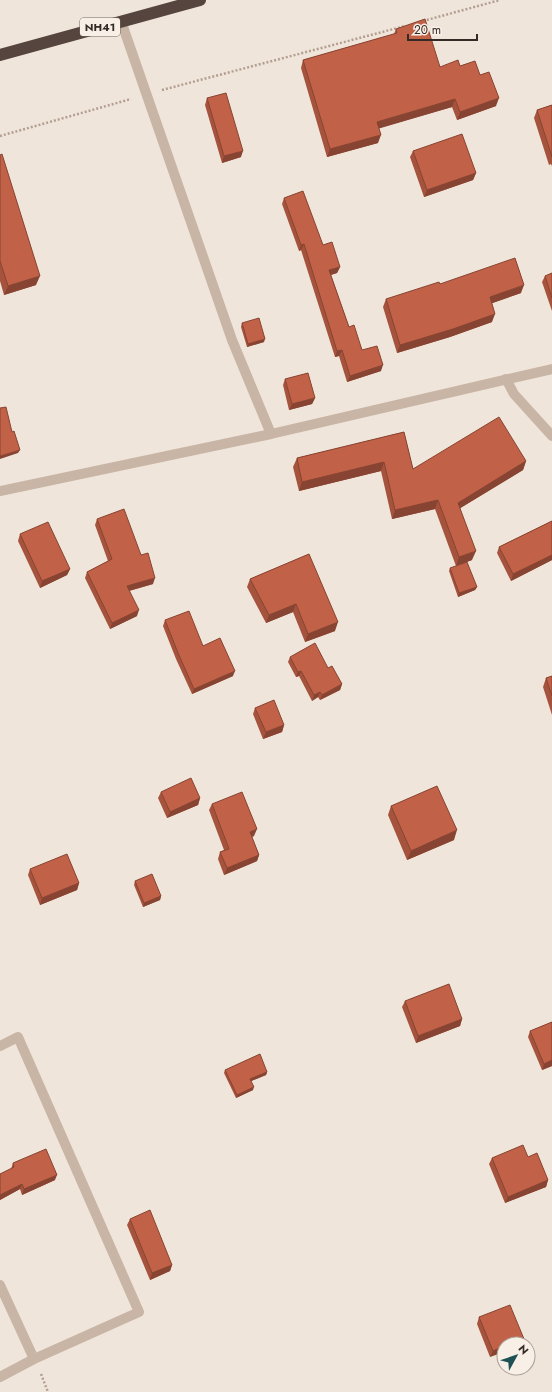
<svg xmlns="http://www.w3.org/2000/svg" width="552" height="1392" viewBox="0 0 552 1392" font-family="Jost,sans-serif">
<rect width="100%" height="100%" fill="#f0e5da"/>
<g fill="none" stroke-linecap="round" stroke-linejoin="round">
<path stroke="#b39f91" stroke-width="2.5" stroke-dasharray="2 2" stroke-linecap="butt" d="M423,21L500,0
M162,90L405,26
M0,136L131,99
M41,1374L48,1392"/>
<path stroke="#c8b5a6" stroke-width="10" d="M506,379L514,394L552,436"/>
<path stroke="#c8b5a6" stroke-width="10" d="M121,21L232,340L271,434L552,369
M0,491L271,434
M0,1046L18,1037L139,1312L34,1359L0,1377
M0,1285L34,1359"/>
<path stroke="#55453e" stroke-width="12" d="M0,55L200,0"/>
</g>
<path fill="#a6533d" d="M396,29L440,67L460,66L480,75L496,106L457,120L452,107L379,128L378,143L327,157L301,68L303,60L394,34Z
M207,98L241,157L222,163L205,105Z
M552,105V166L551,164L549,165L534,118L537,110Z
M413,151L476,173L473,180L424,197L410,157Z
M0,155L36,285L4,295L0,281Z
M284,198L340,267L337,273L331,275L349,327L362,350L381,371L347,382L339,356L335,357L301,250L299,251L282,204Z
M552,273V311L542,282L545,276Z
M440,284L521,293L492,303V322L450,337L397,353L383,307L386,299Z
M242,323L264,342L247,347L241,327Z
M285,379L315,398L312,404L289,410L283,385Z
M404,432L413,469L526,461L523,470L460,508L472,560L456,566L435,509L392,519L381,471L299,491L293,467L297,458Z
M97,519L141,555L153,584L129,591L137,616L110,629L85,578L87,572L108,561L95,525Z
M552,521V560L511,581L497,553L499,547Z
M20,534L70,569L67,575L40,588L18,541Z
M309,554L335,631L305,642L293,612L266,623L247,587L250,579Z
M450,568L477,587L475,590L458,597L449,571Z
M165,620L203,646L233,676L192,694L176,659L163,626Z
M290,657L328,668L342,684L340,690L320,700L318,697L312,701L299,676L296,677L288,662Z
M552,676V715L543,687L546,678Z
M255,708L284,725L282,732L263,739L253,714Z
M161,792L200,798L198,805L167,818L158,798Z
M212,804L254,836L252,837L259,855L257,861L224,875L218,859L220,852L224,850L209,810Z
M391,806L454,840L407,860L388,815Z
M30,869L79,883L77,890L40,905L28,875Z
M135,881L161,896L160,900L143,907L134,885Z
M405,1001L462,1019L460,1026L416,1043L402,1007Z
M552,1022V1066L542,1070L528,1037L530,1031Z
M225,1070L267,1072L266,1075L251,1081L253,1090L236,1098L224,1073Z
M528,1157L548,1180L546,1187L505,1203L489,1164L492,1158Z
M13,1163L55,1180L22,1195L20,1189L0,1200V1174L11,1169Z
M130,1219L172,1265L170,1271L150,1280L127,1225Z
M479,1317L524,1339L522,1344H504L490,1357L477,1324Z"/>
<path fill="#874432" d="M499,98L496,106L457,120L460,112Z
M455,99L452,107L374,130L377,122Z
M381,135L378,143L327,157L330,149Z
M243,151L241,157L222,163L224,156Z
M476,173L473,180L424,197L427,190Z
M304,244L301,250L299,251L301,245Z
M340,267L337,273L327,276L329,270Z
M40,276L36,285L4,295L8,286Z
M524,285L521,293L487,305L490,297Z
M495,314L492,322L450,337L397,353L400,345Z
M265,339L264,342L247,347L248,344Z
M342,350L339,356L335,357L337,351Z
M383,365L381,371L347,382L350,376Z
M315,398L312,404L289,410L292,404Z
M20,450L18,453L0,459V456Z
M526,461L523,470L454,512L458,503Z
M384,462L381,471L299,491L302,482Z
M438,500L435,509L392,519L395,510Z
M476,551L472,560L456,566L459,557Z
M552,555V560L511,581L513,574Z
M70,569L67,575L40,588L42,581Z
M155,578L153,584L125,592L127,586Z
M477,587L475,590L458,597L459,593Z
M296,604L293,612L266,623L269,615Z
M139,610L137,616L110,629L112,623Z
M338,622L335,631L305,642L308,634Z
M235,671L233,676L192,694L194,689Z
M301,671L299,676L296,677L298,672Z
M342,684L340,690L320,700L322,695Z
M320,692L318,697L312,701L314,695Z
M284,725L282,732L263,739L266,732Z
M200,798L198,805L167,818L170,812Z
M257,829L254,836L247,838L250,832Z
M457,830L454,840L407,860L411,851Z
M259,855L257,861L224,875L227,868Z
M79,883L77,890L40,905L42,898Z
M161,896L160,900L143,907L144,903Z
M462,1019L460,1026L416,1043L418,1036Z
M552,1060V1066L542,1070L544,1064Z
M267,1072L266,1075L249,1082L250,1079Z
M254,1087L253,1090L236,1098L237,1095Z
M57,1175L55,1180L22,1195L24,1189Z
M548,1180L546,1187L505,1203L508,1197Z
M22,1184L20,1189L0,1200V1195Z
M172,1265L170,1271L150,1280L152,1273Z
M524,1339L522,1344H510Z
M504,1346V1352L490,1357L493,1351Z"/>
<path fill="#c16147" stroke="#874432" d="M425,19L440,67L458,60L460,66L475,61L480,75L489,72L499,98L460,112L455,99L377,122L381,135L330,149L303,60L397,33L396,29Z
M226,93L243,151L224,156L207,98Z
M552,105V157L537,110Z
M462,134L476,173L427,190L413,151Z
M2,154L40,276L8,286L0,261V155Z
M303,191L323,245L332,242L340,267L329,270L349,327L354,325L362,350L377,346L383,365L350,376L342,350L337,351L304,244L301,245L284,198Z
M515,258L524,285L490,297L495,314L453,329L400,345L386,299L439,282L440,284Z
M552,273V298L545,276Z
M259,318L265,339L248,344L242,323Z
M308,373L315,398L292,404L285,379Z
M6,407L12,432L14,431L20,450L0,456V408Z
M499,417L526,461L458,503L476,551L459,557L438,500L395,510L384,462L302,482L297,458L404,432L413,469Z
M124,509L141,555L148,553L155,578L127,586L139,610L112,623L87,572L112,559L97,519Z
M552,521V555L513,574L499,547Z
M48,522L70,569L42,581L20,534Z
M309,554L338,622L308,634L296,604L269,615L250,579Z
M467,562L477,587L459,593L450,568Z
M189,611L203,646L220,638L235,671L194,689L178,653L165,620Z
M315,643L328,668L332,666L342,684L322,695L320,692L314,695L301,671L298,672L290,657Z
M552,676V696L546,678Z
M274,700L284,725L266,732L255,708Z
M191,778L200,798L170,812L161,792Z
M437,786L457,830L411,851L391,806Z
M242,792L257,829L250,832L259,855L227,868L220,852L229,849L212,804Z
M67,854L79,883L42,898L30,869Z
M152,874L161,896L144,903L135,881Z
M449,984L462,1019L418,1036L405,1001Z
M552,1022V1060L544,1064L530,1031Z
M260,1054L267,1072L250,1079L254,1087L237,1095L225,1070Z
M523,1145L528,1157L537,1153L548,1180L508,1197L492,1158Z
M46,1149L57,1175L24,1189L22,1184L0,1195V1174L14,1167L13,1163Z
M150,1210L172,1265L152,1273L130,1219Z
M510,1305L524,1339L510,1344H504V1346L493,1351L479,1317Z"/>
<g text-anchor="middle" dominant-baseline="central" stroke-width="3" stroke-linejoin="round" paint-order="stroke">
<rect fill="#f8efe6" stroke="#6f6660" stroke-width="1" x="80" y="18" width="40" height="18" rx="3"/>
<g font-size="11" font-weight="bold" fill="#342b27">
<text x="100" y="27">NH41</text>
</g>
</g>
<g transform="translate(516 1356) rotate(50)"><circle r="19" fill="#f8efe6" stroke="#aaa19a"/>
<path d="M0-3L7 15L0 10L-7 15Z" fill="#1e5254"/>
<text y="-6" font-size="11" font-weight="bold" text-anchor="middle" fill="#342b27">N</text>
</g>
<path d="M408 34v6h69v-6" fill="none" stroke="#342b27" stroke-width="2"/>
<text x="414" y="34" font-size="12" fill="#342b27" stroke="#f8efe6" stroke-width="3" paint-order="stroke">20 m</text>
</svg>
